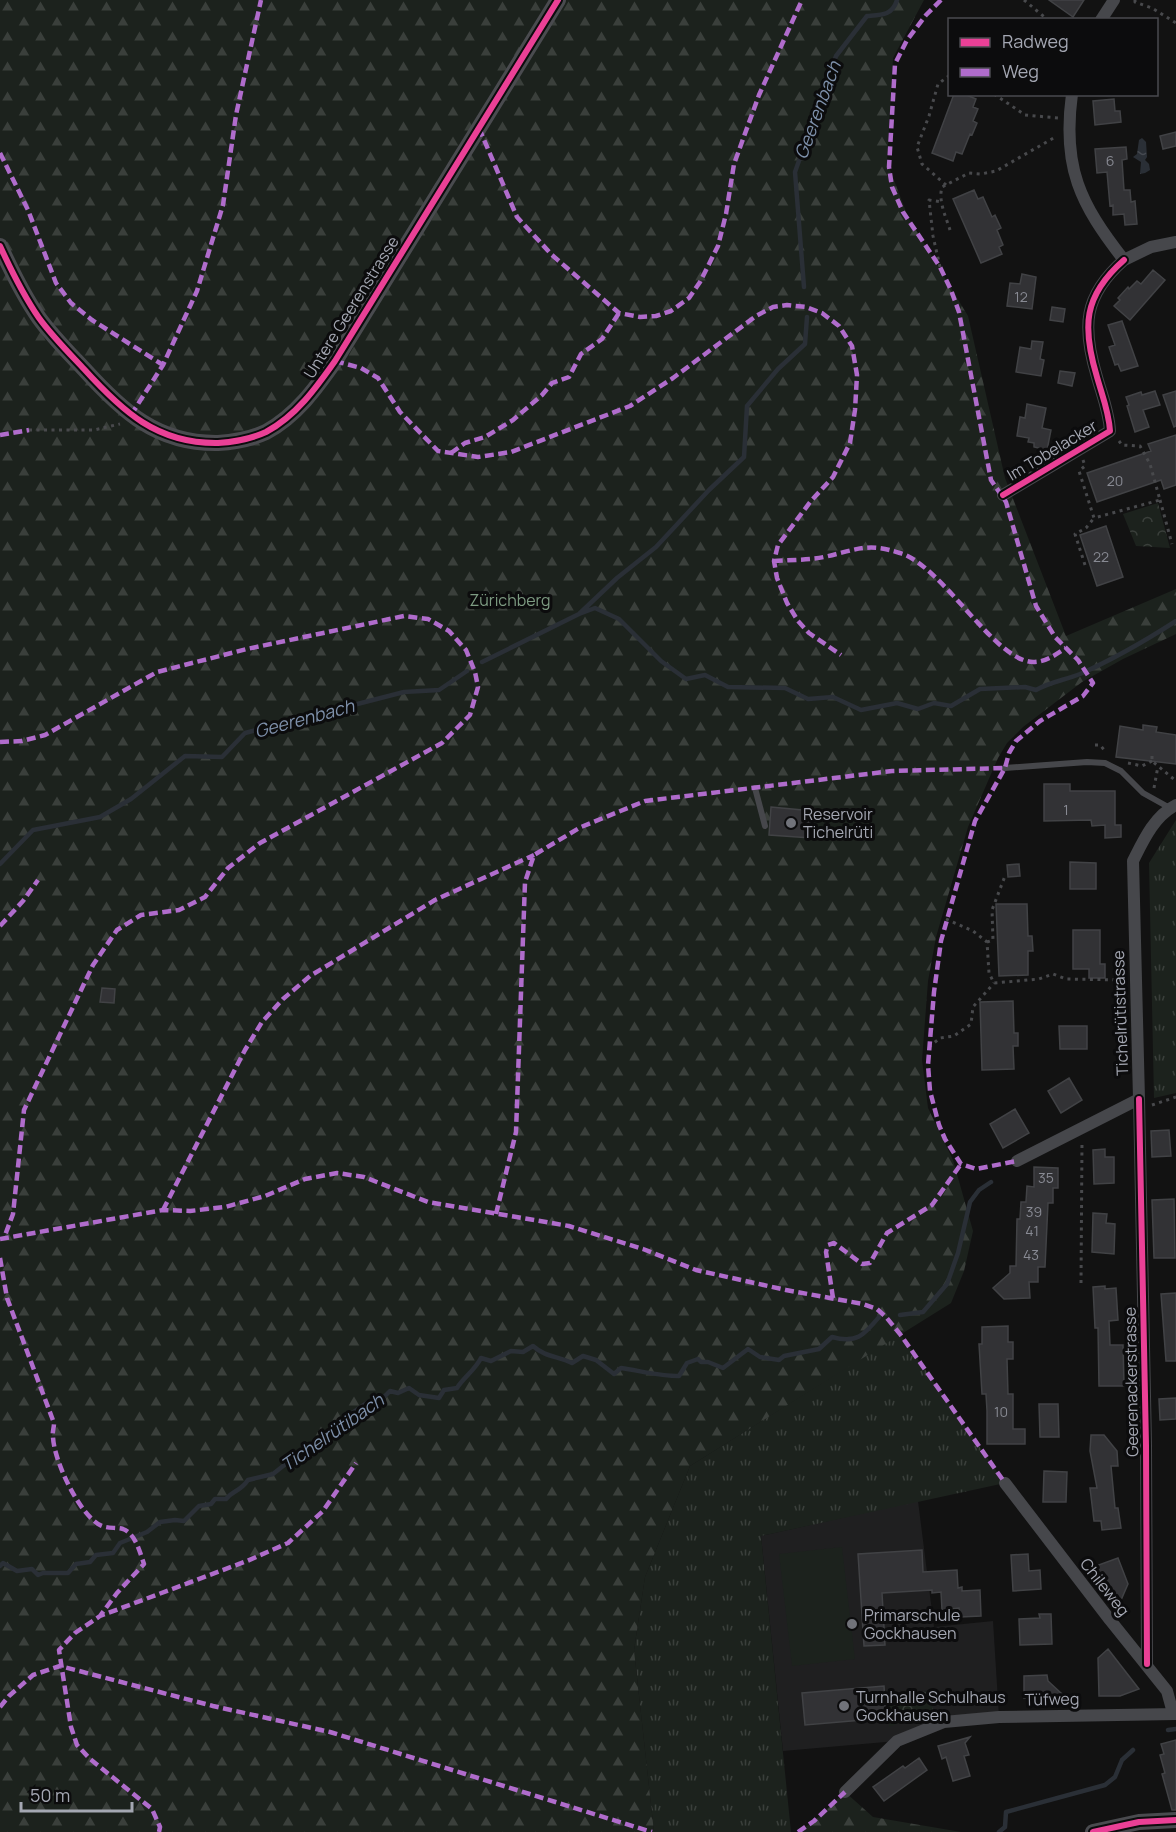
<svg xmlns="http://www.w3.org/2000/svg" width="1176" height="1832" viewBox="0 0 1176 1832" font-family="Manrope,sans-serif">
<defs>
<pattern id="grass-tufts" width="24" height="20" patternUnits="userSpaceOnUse" patternTransform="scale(1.5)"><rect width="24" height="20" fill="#1c221d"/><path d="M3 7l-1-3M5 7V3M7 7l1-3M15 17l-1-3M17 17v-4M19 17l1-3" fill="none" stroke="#3a3f3b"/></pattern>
<pattern id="forest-firs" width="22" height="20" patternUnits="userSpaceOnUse" patternTransform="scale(1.5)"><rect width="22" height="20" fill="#1c221d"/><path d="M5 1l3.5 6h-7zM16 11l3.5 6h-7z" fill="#3a3f3b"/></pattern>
<pattern id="park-crowns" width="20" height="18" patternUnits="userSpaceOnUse" patternTransform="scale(1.5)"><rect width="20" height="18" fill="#1c221d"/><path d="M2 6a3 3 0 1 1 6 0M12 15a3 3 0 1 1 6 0" fill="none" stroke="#3a3f3b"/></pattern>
<pattern id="water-ripples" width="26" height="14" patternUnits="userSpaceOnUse" patternTransform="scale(1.5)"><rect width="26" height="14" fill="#2a2f36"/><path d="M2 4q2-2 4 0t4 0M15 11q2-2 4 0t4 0" fill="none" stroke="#464a51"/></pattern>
</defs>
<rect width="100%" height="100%" fill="#121212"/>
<path fill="#1f1f20" d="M918,1501L934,1627L993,1621L999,1717L944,1722L897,1741L783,1751L761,1536Z"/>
<path fill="url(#grass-tufts)" d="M1176,820V1093L1154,1098L1149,863Z
M900,1334L1005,1483L761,1536L791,1832H654L634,1650L645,1577L690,1466Z"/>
<path fill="url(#forest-firs)" d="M0,0H924L893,58L887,162L908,217L968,316L1005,478L1066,636L1176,589V634L1123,659L1082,682L1023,727L1007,743L998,758L968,827L936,937L928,981L922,1060L928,1108L953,1160L973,1231L964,1271L951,1303L690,1466L645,1577L634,1650L654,1832H0Z
M845,1792L873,1817L961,1832H798L814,1821Z"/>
<path fill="url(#park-crowns)" d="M1158,503L1170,548L1136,546L1123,514Z
M931,1691L933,1710L889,1727L887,1694Z"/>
<path fill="#1c221d" d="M842,1547L855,1659L792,1666L779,1554Z"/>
<path fill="url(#water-ripples)" d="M1142,138L1146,142L1147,157L1145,160L1149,164L1150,170L1145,173L1140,174L1141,162L1133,157L1137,154L1139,140Z"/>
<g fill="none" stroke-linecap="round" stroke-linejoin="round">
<path stroke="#2a2f36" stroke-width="4.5" d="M804,287L795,172L836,56L867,16C881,15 892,16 897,0
M579,614L595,608L619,619L661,661L686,679L705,675L728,687L785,688L808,699L833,697L861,710L897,703L918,709L934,703L951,706L980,689L1025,687L1036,690C1050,682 1065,680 1080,674C1114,659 1145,641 1176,621
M482,662L579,614L617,578L656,547L709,490L744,457L747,406L778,369L805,344L807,317
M0,864L33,830L100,817L131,799L185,756L222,757L245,733L404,692L439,690L467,671
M900,1315L923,1312L947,1284L958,1253L970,1202L979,1190L991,1182
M0,1566L3,1563L17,1571L32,1569L38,1575L43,1573H68L76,1564L90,1562L96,1555L113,1553L120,1543L147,1532L160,1522L175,1520L184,1521L199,1506L211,1504L215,1499H226C233,1490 240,1492 248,1480L273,1474L307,1447L320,1440L339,1422L368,1402L385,1396L390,1391L398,1393L409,1388L419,1395L439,1398L444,1390L457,1388C464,1377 475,1370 481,1358L491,1361L511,1351L523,1352L533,1346C545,1357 558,1356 572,1363L583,1356L596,1360L614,1374L621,1368C641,1371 660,1376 679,1376L687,1363L698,1359L701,1362H708L723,1368L748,1349L760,1357L779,1360L784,1356L819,1349L832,1337C857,1344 864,1335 879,1317
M1168,1730L1176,1729
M999,1832L1005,1827L1006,1812L1105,1785L1115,1777L1122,1760L1133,1750"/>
</g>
<path fill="#323235" stroke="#414245" stroke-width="1.5" d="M1049,0H1084L1073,17Z
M954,94H964L976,99L973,107L978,109L973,121L977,123L972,135L970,134L962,154L956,152L953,161L932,153Z
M1114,99L1115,111H1120L1121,122L1095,125L1093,101Z
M1176,132V146L1163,149L1160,136Z
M1126,147L1127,159L1122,160L1124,190H1130L1131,202L1135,201L1137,224L1125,225L1124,214L1113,215V205L1110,206L1107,172L1097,173L1095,149Z
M974,190L978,199L983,197L992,217L995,215L1001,228L997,230L1003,245L999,247L1002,254L981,263L953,199Z
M1153,270L1165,280L1130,320L1114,306L1120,300L1118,298L1128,287L1129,289L1137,281L1141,284Z
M1022,274L1036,277L1032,309L1007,306L1010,283L1020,284Z
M1052,307L1065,309L1063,322L1050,320Z
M1122,321L1138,366L1121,371L1118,364L1115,365L1109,347L1115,345L1108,325Z
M1032,341L1043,342L1040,359L1044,360L1041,376L1016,372L1020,347L1031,349Z
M1060,371L1075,373L1072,386L1058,383Z
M1155,391L1160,405L1143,410L1149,427L1135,432L1127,406L1129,405L1126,397L1141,392L1142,395Z
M1176,391V426L1174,427L1163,395Z
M1027,404L1046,408L1042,428L1051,430L1047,450L1034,447V443L1028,442L1029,438L1017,436L1020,417L1025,418Z
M1176,435V485L1164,489L1161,480L1097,502L1087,473L1151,451L1148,444Z
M1106,526L1123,577L1097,586L1080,535Z
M1143,725L1157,727L1156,732L1176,735V764L1116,757L1120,726L1143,730Z
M1044,784H1070V791H1115V825H1121V837L1105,838V825L1092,826L1091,820L1044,821Z
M771,807L813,811L811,838L769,835Z
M1070,862L1096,863V889H1070Z
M1019,864L1020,876L1008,877L1007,865Z
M996,904H1027L1028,936H1032L1033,951H1028V975L999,976Z
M1073,930H1100V964H1105V978H1089V969H1073Z
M102,988L115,989L114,1003L100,1002Z
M1013,1001L1014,1033H1018V1046H1013L1014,1069L982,1070L980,1002Z
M1059,1026H1087V1049H1060Z
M1069,1078L1082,1100L1061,1113L1048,1091Z
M1015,1109L1029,1133L1003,1148L990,1124Z
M1169,1130L1171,1156L1152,1157L1151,1131Z
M1105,1149V1157H1114V1183L1094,1184L1093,1150Z
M1034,1167L1058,1168V1188H1053V1203H1048L1045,1267H1038V1282H1029L1030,1298L1004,1299L993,1288L1010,1273V1266H1016L1017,1219H1020L1021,1202H1026L1027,1186L1034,1187Z
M1174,1199L1175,1258H1154L1152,1200Z
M1093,1213L1107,1214L1106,1223L1115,1224L1114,1254L1092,1252Z
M1105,1286V1289L1116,1288L1118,1320L1109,1321L1110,1345H1123L1124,1386H1099L1098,1328H1095L1093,1287Z
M1176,1293V1361H1166L1161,1294Z
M1008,1326V1342H1013V1359H1007L1008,1394H1013V1429H1025V1444H987V1411L986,1394H982L979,1344H982V1327Z
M1176,1398V1419L1160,1420L1159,1399Z
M1039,1404H1058L1059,1437H1040Z
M1091,1435H1104L1117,1451L1118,1466H1111L1115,1508H1118L1121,1528L1102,1530L1101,1521H1094L1090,1488H1097L1090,1451Z
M1044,1471L1067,1472L1066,1502H1043Z
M922,1550L923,1572L957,1570L958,1588L962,1587V1591L980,1590L981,1616L960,1617L959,1608L942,1610L941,1592L932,1593V1590L882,1593L885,1645L864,1646L858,1554Z
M1028,1554L1029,1571L1040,1570L1041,1589L1013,1591L1011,1555Z
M1118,1558L1128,1584L1121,1600L1093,1567Z
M1039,1614H1051L1052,1644L1020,1645L1019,1619L1040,1618Z
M1108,1649L1139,1689L1120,1696H1099L1098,1658Z
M1047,1675L1048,1681L1063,1695L1024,1698V1676Z
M884,1686L886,1718L805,1725L802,1693Z
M970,1737L965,1743L969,1755L964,1756L970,1776L953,1781L946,1757L942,1759L938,1746Z
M1176,1740V1810H1172L1162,1774L1165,1773L1160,1755L1164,1754L1161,1744Z
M919,1758L927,1770L884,1801L873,1787L903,1766L905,1768Z"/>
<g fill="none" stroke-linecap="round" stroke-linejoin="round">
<path stroke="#48494c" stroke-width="3" stroke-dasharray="3 4.5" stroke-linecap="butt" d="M1024,0L1048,20
M1135,0V2L1152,8L1176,23
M994,94L1025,115L1058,118
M946,185L922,164L917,147L929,116L938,84L950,75
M950,230C946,217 938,201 942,187L969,173L981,174L996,171L1057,136
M940,267L933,236L929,200L942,202
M29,430H94L120,424
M1083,460L1085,466L1079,471L1094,518L1160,500L1150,464L1140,446L1122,445L1119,441
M1160,500L1172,544
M1085,565L1075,534L1086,528L1094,518
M1095,745H1100L1106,752
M1152,756V761L1176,781
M1128,763L1142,766L1152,761
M1154,788L1158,766
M946,919L973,931L987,942L989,973L994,983L1039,979L1053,974L1066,979L1124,980
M987,942L993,940L992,910L1005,876
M929,1047L940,1038L954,1036L971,1024L973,1007L994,983
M1152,1105L1176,1097
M1081,1283L1082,1142"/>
<path stroke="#46474b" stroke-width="6" d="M1005,768L1087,762L1105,763L1121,771L1143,793L1170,808
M755,788L765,826"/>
<path stroke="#46474b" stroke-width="12" d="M1101,20L1114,0
M1072,94C1062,167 1080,204 1124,260L1151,247L1176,242
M1003,495L1110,431C1109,412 1102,395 1097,377C1082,327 1083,296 1124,260
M1139,1099L1146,1445L1147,1664
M1017,1161L1139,1099L1133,861C1143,841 1154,816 1176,805
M1005,1483L1110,1620L1167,1691L1173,1713
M845,1792L897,1741L944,1722L999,1717L1176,1714"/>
<path stroke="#4a4b4f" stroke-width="16" d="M0,246C11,270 23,295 39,318C52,336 68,352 84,369C122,411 157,444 218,443C234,442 251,439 266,432C296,416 316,388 335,361L558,0
M1093,1832L1139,1822L1176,1820"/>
<path stroke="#b06ccc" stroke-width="4.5" stroke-dasharray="9 4.5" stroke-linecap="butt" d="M941,0L926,15L907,40L895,64L889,167L892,187L903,212L940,267L951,290L959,312L991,480L1006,502L1036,606L1055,637L1078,660L1093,683L1083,696L1040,721L1016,741L1009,753L1005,768L975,821L941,941L934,992L928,1065L930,1091L939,1125L945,1139L961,1164L976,1169L1017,1161
M479,128L517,217L552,255L619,313L640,317L656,316L671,311L689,298L700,282L718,246L726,214L734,164L759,95L802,0
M0,153L28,210L56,283L71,303L92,320L163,365
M335,361L361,368L378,378L400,412L438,451L478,457L511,452L630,406L673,378L756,316L773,307L787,305L806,307L822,313L839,326L852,346L857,375L855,410L850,443L833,477L811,501L778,545L774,561L777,578L787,603L798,621L809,633L841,655
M131,415L163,365L197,291L223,205L236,115L261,0
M0,435L29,430
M451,453L465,443L485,437L513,420L542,395L552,383L569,377L581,354L602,339L619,313
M774,561C790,560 809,560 824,557C856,550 867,542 900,553C943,566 994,661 1033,662C1046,662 1055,655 1066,648
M0,742L22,741L45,735L157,672L247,649L404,616L428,619L449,631L466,650L475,672L478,687L470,715L442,743L260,843L228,868L205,897L179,910L141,915L117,930L93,965L24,1110L13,1214L4,1238
M0,926L23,901L38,880
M163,1210L245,1050L262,1022L283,999L310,976L435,900L534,855
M496,1214L516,1132L525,882L534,855L581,827L645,801L892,771L1005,768
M0,1239L163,1210L190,1211L225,1207L265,1196L305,1179L337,1173L364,1177L428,1202L569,1226L643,1249L696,1270L786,1290L863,1304L877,1309L886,1317L900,1334L1005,1483
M0,1258L7,1298L54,1423C54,1428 52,1433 53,1437C54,1461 79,1514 100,1525C107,1529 116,1527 123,1529C136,1534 140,1553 144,1564L117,1593L100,1616
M833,1298L826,1252L828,1245L834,1243L862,1264L870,1263L887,1233L932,1205L961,1164
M0,1707L9,1696L33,1675L60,1666L213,1706L330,1732L652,1832
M159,1832L160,1827L152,1809L90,1759L77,1745L71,1727L59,1650L75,1633L100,1616L247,1561L288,1543L323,1511L356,1463
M798,1832L814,1821L845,1792"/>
<g stroke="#0c0c0d" stroke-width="10">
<path id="cycleway" d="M0,246C11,270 23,295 39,318C52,336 68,352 84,369C122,411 157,444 218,443C234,442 251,439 266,432C296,416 316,388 335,361L558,0
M1003,495L1110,431C1109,412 1102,395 1097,377C1082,327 1083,296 1124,260
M1139,1099L1146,1445L1147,1664
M1093,1832L1139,1822L1176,1820"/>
</g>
<use href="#cycleway" stroke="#ea4096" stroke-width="6"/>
</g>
<g fill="#71737a" stroke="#0c0c0d" stroke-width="2">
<circle cx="791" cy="823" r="6"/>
<circle cx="852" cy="1624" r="6"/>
<circle cx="844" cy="1706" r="6"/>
</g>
<g text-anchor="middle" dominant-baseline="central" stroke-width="6" stroke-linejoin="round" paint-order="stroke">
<g font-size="14" fill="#888a93">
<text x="1110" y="160">6</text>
<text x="1021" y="296">12</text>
<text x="1115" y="480">20</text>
<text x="1101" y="556">22</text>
<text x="1066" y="809">1</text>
<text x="1046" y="1177">35</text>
<text x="1034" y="1211">39</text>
<text x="1032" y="1230">41</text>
<text x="1031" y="1254">43</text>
<text x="1001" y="1411">10</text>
</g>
<g font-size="16" fill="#a4a7b2" stroke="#0c0c0d">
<text transform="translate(351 307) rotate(-58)">Untere Geerenstrasse</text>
<text transform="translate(1052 450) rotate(-31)">Im Tobelacker</text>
<text transform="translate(1120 1013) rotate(-92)">Tichelrütistrasse</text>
<text transform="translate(1131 1382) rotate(-91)">Geerenackerstrasse</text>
<text transform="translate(1105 1587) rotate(52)">Chileweg</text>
<text transform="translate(1052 1699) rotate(-1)">Tüfweg</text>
</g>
<g font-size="16" fill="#7d9b82" stroke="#0c0c0d">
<text x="510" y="600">Zürichberg</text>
</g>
<g font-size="16" fill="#a4a7b2" stroke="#0c0c0d" text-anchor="start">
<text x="803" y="814">Reservoir<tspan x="803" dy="18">Tichelrüti</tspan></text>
<text x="864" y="1615">Primarschule<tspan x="864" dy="18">Gockhausen</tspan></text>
<text x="856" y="1697">Turnhalle Schulhaus<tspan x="856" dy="18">Gockhausen</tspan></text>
</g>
<g font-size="18" font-style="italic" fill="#7e90aa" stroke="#0c0c0d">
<text transform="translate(817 110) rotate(-70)">Geerenbach</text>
<text transform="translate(304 718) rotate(-15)">Geerenbach</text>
<text transform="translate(332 1432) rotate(-35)">Tichelrütibach</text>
</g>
</g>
<rect x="948" y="18" width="210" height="78" fill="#0c0c0d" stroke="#494a4f" stroke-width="1.5"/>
<rect x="960" y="38" width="30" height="9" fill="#ea4096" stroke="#494a4f" stroke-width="1.5"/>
<text x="1002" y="48" font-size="18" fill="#a4a7b2">Radweg</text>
<rect x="960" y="68" width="30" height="9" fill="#b06ccc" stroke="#494a4f" stroke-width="1.5"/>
<text x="1002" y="78" font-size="18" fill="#a4a7b2">Weg</text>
<path d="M21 1802v9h111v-9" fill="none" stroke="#a4a7b2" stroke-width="3"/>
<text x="30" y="1802" font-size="18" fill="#a4a7b2" stroke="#0c0c0d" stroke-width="4.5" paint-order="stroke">50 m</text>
</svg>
